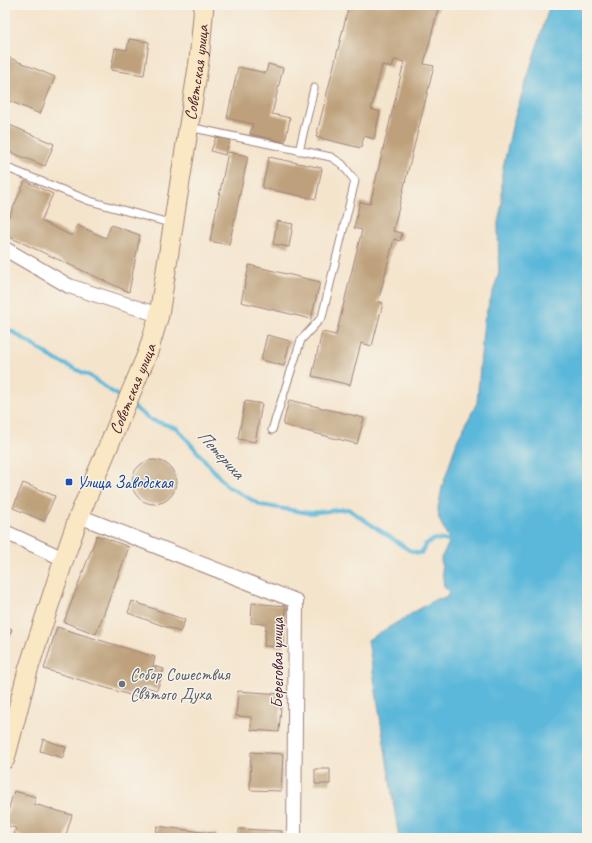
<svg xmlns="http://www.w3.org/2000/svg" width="592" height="843" viewBox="0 0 592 843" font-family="Caveat,sans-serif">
<rect width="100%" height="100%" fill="#f7f3e8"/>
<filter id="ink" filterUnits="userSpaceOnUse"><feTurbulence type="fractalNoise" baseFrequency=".025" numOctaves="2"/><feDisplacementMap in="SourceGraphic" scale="8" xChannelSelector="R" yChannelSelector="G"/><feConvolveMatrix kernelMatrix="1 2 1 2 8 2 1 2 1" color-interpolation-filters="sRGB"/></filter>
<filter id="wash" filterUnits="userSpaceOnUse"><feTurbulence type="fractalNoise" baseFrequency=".012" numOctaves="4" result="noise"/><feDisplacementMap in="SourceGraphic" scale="16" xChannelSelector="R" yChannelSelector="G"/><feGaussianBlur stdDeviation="0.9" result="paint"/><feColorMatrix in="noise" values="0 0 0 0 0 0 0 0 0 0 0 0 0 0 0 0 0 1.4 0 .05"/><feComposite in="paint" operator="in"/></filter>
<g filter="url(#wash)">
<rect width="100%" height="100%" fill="#f4e4cc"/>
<path fill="#5cb8da" stroke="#536c82" d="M550,5H587V838H399L368,640L436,599L446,598L449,592L444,587L441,558L450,541L439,519L438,508L442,488L457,441L477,403L484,320L499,273L498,223L502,204V173L513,123Z"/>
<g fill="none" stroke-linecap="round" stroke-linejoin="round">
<path stroke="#5cb8da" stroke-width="4" d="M5,327L56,360L90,376L122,399
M131,405L151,420L177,428L227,486L261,505L309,513L348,509L409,550L417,553H421L426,544L435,539L450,541"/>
</g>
<g id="blocks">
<path fill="#bea17c" d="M349,5H439L424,64L434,66L393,231L402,233L400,241L394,239L378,302L383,303L372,346L361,343L350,385L312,376L322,332L336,335L362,230L354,228L360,202L370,204L404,62L394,60L392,68L382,65L371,109L380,112L374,139L364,136L361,148L316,137Z
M129,39L149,42L144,75L111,70L115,48L127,50Z
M5,56L55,77L40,114L5,99Z
M268,64L283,68L272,114L290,118L285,142L250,134L253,124L227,118L238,67L266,73Z
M5,123L54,144L45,166L5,150Z
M216,137L230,141L225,155L211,151Z
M228,152L248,156L229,245L210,241Z
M269,157L322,168L316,199L262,188Z
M25,181L53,194L41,221L72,236L77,225L106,238L111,225L140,235L129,292L5,235V215L9,217Z
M277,221L293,224L289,247L273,244Z
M249,265L320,282L311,319L241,302Z
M267,335L290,341L284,366L261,360Z
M289,400L364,418L357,444L283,425Z
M245,401L262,404L255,442L238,439Z
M132 482a22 22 0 1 1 44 0a22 22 0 1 1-44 0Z
M23,483L55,496L44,521L13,508Z
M97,535L129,547L96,634L64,622Z
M132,601L185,620L180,632L128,613Z
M252,603L286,606L283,647L264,646L266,624L251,623Z
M5,627L12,629L5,648Z
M57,627L155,657L153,666L164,669L157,690L146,687L143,699L44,669Z
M238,691L282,694L279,732L251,730V717L236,716Z
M43,739L66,747L63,758L40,751Z
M251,752L283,754L281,791L250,790Z
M315,769H330V784H315Z
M14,791L36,797L34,804L72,815L65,838H29L14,834L16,828L5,825V821Z
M157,826L216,834V838H156Z
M239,829L282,831V838H239Z"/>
</g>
</g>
<g filter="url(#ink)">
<use href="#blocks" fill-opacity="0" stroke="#9f827c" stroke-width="1"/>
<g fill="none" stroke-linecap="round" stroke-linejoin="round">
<g stroke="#9f827c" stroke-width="9">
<path id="service" d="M189,127L331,157L342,164L355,181L322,317L301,340L272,430
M299,151L314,88
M5,167L90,201L173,224"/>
</g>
<g stroke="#9f827c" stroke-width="16">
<path id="minor" d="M5,249L69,286L159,315
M79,516L296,601L294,838
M5,532L64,559"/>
</g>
<g stroke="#9f827c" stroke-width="21">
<g id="secondary">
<path id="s1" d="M5,759L28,670L64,559L79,516L148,352L159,315L199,61L204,5"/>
</g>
</g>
<use href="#service" stroke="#fff" stroke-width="7"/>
<use href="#minor" stroke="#fff" stroke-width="14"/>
<use href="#secondary" stroke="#fae7c3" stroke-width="19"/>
</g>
</g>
<rect fill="#1a4fb4" stroke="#f7f3e8" stroke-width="1.5" x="65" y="478" width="8" height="8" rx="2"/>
<circle fill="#6b7280" stroke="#f7f3e8" stroke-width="1.5" cx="122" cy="684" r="4"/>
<g text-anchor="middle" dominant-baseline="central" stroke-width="3" stroke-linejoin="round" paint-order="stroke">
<g font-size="17" fill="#4a1f2b" stroke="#f7f3e8">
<text stroke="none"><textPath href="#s1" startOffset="716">Советская улица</textPath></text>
<text stroke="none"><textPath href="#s1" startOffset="392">Советская улица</textPath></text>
<text transform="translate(277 663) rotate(-90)">Береговая улица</text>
</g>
<g font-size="17" fill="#164399" stroke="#f7f3e8" text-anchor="start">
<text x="77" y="482">Улица Заводская</text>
</g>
<g font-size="17" fill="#5b616d" stroke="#f7f3e8" text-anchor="start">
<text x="130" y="674">Собор Сошествия<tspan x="130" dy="20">Святого Духа</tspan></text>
</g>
<g font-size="18" font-style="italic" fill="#505568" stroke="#f7f3e8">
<text transform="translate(221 454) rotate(47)">Петериха</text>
</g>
</g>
<rect width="592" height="843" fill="none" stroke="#f7f3e8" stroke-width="20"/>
</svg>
